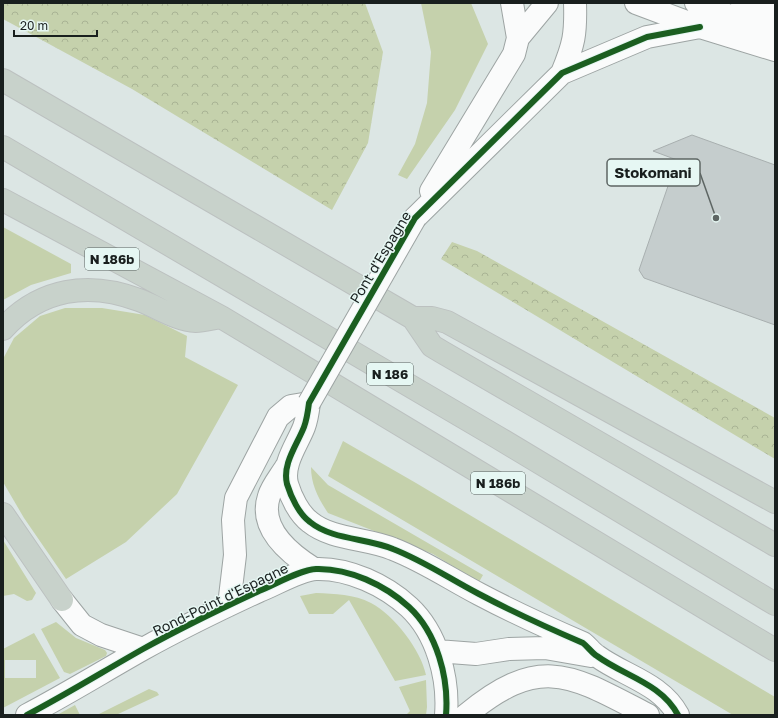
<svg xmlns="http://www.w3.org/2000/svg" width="778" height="718" viewBox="0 0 778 718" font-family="'Golos Text',sans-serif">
<defs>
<pattern id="forest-crowns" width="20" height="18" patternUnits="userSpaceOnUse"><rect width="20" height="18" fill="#c5d1ac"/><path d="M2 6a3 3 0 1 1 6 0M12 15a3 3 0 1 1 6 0" fill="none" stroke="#a9b394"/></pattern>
</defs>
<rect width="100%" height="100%" fill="#dce6e4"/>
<path fill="#c5d1ac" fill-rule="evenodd" d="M421,3H471L488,44L455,110L407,179L398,175L415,144L427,103L431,52Z
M3,227L71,264V273L31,285L3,300Z
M65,308H102L145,315L187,336L185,357L238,385L177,494L126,542L66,579L24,518L3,482V359L14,338L40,316Z
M343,441L416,483L775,697V715H733L328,476Z
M311,467L328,485L483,575L479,582L433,554L328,513C318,498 311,484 311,467Z
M3,540L36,593L32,600L27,601L14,594L3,596Z
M316,593C335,594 354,594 371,603C394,615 421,650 426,675L395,681L349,600L333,614H309L300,596Z
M56,622L76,638L105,650L107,653L106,656L70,674L64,672L41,629Z
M34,633L60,678L3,708V649ZM5,660H36V678H5Z
M426,680L427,707L426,715H406L410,711L399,687Z
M149,689L157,692L159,695L116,715H97Z
M75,705L80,715H57Z"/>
<path fill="url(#forest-crowns)" d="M3,3H365L383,52L368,143L332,210L132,89L3,19Z
M452,242L477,251L775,418V459L441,259Z"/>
<path fill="#c5cdcd" stroke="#a8afaf" d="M692,135L775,165V325L644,278L639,270L677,160L653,151Z"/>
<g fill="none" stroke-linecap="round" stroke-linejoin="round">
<g stroke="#9da4a3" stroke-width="24">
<path id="secondary" d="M636,3L700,27L775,50
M696,3L751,24L775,28
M742,3L775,16
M518,38L547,3
M562,73C574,44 576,34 575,3
M431,191L514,54L518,38L512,3
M415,218L562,73L647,37L700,27
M286,467C280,477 272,486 269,496C258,529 290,554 314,569
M62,600L82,625L101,635L143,649
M229,605L235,555L233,520L236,498L278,417L291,406L309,403C308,411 307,419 304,427C297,445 282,464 287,484C291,497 299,514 310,522C332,540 367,538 393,549C424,561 450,579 479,594C513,612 548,628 583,643C588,647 592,653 597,656C624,676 661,683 678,715
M437,651L476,654L509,649L545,648L591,656
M27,715C67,694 104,671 143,649C181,628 220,609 259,591C275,585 299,570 316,569C349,568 385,585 409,607C437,633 449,678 446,715
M466,715C541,653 571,675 648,715"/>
</g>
<g stroke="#bcc1c0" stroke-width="24">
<path id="highway" d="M3,80L413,318L432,346L442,352L775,545
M3,147L497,437L775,604
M3,200L221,317L775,650
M413,318H432L447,322L775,502
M3,329C40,288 89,281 139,300C158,307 176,320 196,321C204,321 213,318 221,317
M3,514L62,600"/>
</g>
<use href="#secondary" stroke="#fafbfb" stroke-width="22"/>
<use href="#highway" stroke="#c8d2cb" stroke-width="22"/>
<g stroke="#9da4a3" stroke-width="24" stroke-linecap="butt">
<path id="secondary-bridge" d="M309,403L415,218"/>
</g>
<use href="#secondary-bridge" stroke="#fafbfb" stroke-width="22"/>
<g stroke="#e6f7f3" stroke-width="8">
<path id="cycleway" d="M27,715C67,694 104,671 143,649C181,628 220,609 259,591C275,585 299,570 316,569C349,568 385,585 409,607C437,633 449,678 446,715
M678,715C661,683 624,676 597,656C592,653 588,647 583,643C548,628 513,612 479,594C450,579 424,561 393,549C367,538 332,540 310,522C299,514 291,497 287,484C282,464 297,445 304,427C307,419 308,411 309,403L415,218L562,73L647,37L700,27"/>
</g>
<use href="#cycleway" stroke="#1b5e20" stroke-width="6"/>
</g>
<g text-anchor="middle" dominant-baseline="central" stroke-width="3" stroke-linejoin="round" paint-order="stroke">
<g fill="#e6f7f3" stroke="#56605e" stroke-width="1">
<rect x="85" y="248" width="54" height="22" rx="3"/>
<rect x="367" y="363" width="46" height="22" rx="3"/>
<rect x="471" y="472" width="54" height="22" rx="3"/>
</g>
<g font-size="13" font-weight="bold" fill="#191f1e">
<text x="112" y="259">N 186b</text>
<text x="390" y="374">N 186</text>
<text x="498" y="483">N 186b</text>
</g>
<g font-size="14" fill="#191f1e" stroke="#e6f7f3">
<text transform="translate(380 257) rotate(-59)">Pont d'Espagne</text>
<text transform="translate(220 599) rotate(-26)">Rond-Point d'Espagne</text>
</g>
</g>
<path fill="none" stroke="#5d6563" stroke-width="1.5" d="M716 218L700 173"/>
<circle fill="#5d6563" stroke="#e6f7f3" stroke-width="1.5" cx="716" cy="218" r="4"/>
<rect fill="#e6f7f3" stroke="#5d6563" stroke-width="1.5" x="607" y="159" width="93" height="27" rx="4"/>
<g font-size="15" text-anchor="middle" font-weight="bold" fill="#191f1e">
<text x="653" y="178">Stokomani</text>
</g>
<rect width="778" height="718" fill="none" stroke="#191f1e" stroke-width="8"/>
<path d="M14 30v6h83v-6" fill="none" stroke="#191f1e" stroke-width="2"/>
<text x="20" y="30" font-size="12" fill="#191f1e" stroke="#e6f7f3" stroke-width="3" paint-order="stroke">20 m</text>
</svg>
